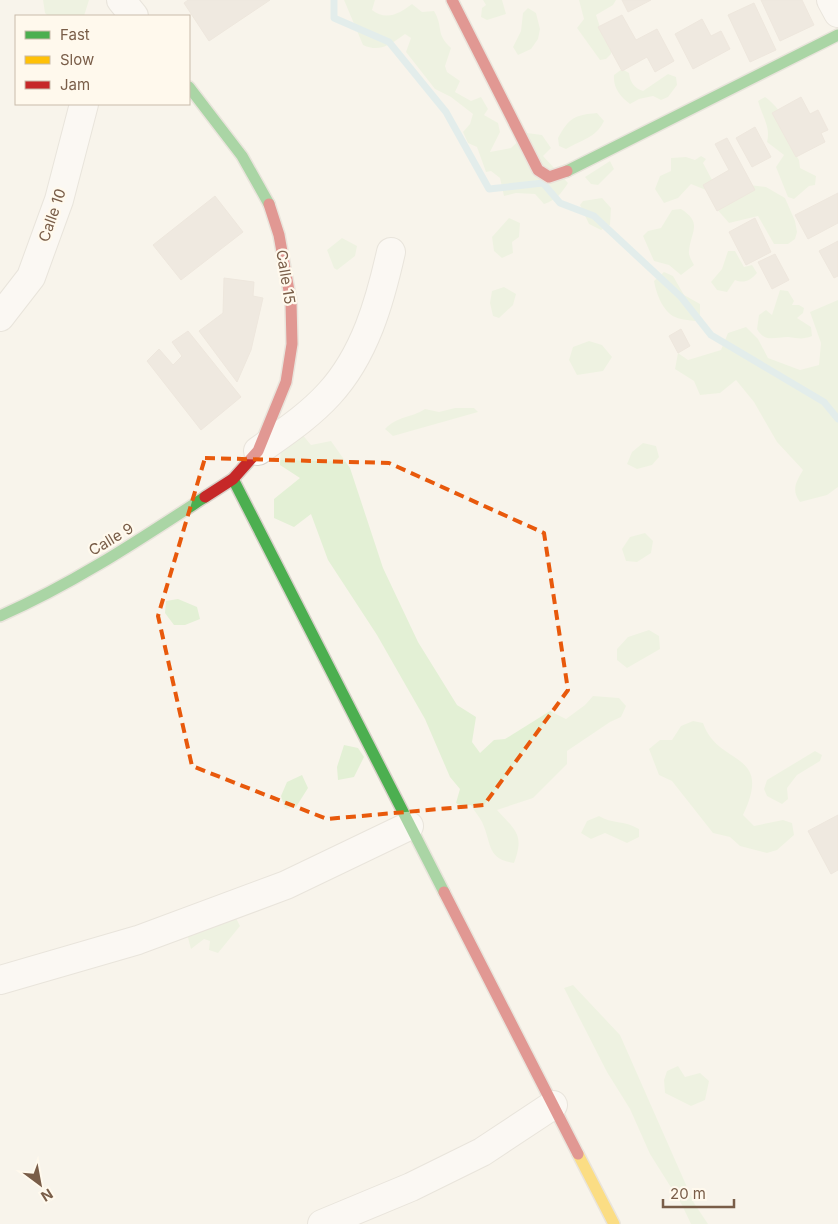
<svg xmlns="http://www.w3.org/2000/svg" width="838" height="1224" viewBox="0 0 838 1224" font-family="Inter,sans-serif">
<rect width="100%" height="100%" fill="#f8f4eb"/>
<path fill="#e3f0d5" d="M43,0H89L84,16H48L45,13Z
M344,0H375L372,10C386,21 399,14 412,4L422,12L434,11C444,28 435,33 451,48L445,66L447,72L460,81L455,92L471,101L481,97L488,109L484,115L498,123L500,132L490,152L511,148L527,133L542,135L551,148L543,156L568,183C561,194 556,200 544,204L535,194L516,193L504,196L500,178L491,171L486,172L477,147L468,143L463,132L470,124L473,114L451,97L435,89L406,52L411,38L405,34C391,44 380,53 363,45Z
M483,0H502L506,14L487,20L481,17L482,8L486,5Z
M579,0H616L613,5L596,15L604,39L611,48V54L606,59L600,60L577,28L584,19Z
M528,8L536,13L540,29L538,39L531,49L518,55L513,47L521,31L523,13Z
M622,69L629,73C630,82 634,88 643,91L668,74L676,77L677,85L668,97L661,100L653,96L639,99L630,104C620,96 613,88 614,75Z
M765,97C778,106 791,125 787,141L799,160L800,168L816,176L815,185L809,186L794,199L788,197L776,167L784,155L767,142C771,127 762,116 758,101Z
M597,113L604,121C596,138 581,140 566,149L559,146L558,138C569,118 574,115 597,113Z
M701,156L706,159L703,163L719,193L749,185L766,187L785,198L795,221L797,232L795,239L788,244H774L758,216L729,223L715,207L706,190L691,184L678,198L664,203L655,189L660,176L671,171V158L686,157L695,160Z
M610,161L614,169L598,185L591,184L585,177Z
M602,198L611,208L610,225L601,230L589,224L580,205L583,201Z
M681,209C703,223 691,231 689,251C688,255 692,261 694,265L681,275L669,265L654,261L643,236L648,231L661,228L672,210Z
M509,218L520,223L519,237L512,242L513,253L502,258L494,251L492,237Z
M342,238L357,246L355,256L337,270L334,268L327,250Z
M728,251H735L744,267L752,265L757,273C751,280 744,284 735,280L727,292L717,290L711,282L722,269Z
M664,272L673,276L684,295L700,304V316L695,321C689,320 681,320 675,317C663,312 656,293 654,281Z
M504,287L516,294L513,305L499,318L493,316L490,303L492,291Z
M780,290L788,291L794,301L792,305H799L804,308L803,313L797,318L811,327L812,336C802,340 798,338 788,337C774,337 765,343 757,329L759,315L766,310L772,315Z
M838,300V487L827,495L800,502C791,490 796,482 803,470L777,442L754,402L736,380L720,393L700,395L694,381L675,369L678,353L688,360L721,350L728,333L746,327L758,339L768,358L800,370L819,365L821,343L810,312Z
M589,341L602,345L612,357L603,371L577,375L569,360L573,347Z
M455,408H474L478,412L393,436L385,429C399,415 409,419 425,409L439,412Z
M301,433L311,445L331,441L350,468L383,568L418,642L457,705L476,717L472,742L480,753L494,740L505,739L550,711L566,719L585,705L593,696L619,698L626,706L621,717L610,722L567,751V764L533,798L497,810C515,830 525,834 514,863C486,859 492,843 482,822C479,816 474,811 471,805L461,806L456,803L460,789L450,777L425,719L377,635L328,560L311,514L294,527L274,518V499L300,478L280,465L281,440Z
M643,443L656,446L659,457L652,465L637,469L627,464L632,452Z
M645,533L653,541L651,553L637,562L626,561L622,549L630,537Z
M178,599L197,607L200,619L185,625H174L165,613L166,601Z
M649,630L659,636L660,649L627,668L617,660V649L628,637Z
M693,721L703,723C718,767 774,750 743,815L754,826L783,820L792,823L794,835L777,850L767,853L740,846L730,837L713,833L672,781L659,775L649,749L660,740H672L681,726Z
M344,745L358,748L364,757L354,777L338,780L337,767Z
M815,751L822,755L820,761L797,775L787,788L788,799L782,804L767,796L764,789L767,780Z
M302,775L308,788L296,807L285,809L281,796L287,782Z
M599,816C612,824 624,820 639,829V837L627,843L605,833L591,839L581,833L587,821Z
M236,918L240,926L218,953L209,950L210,941L204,939L191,949L186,930Z
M573,985L620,1035L694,1203L708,1224H691L682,1205L650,1154L630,1109L607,1072L564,988Z
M678,1066L685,1077L700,1073L709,1081L705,1100L691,1106L665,1093L664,1080L667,1071Z"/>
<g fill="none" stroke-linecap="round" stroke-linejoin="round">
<path stroke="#cbe5ea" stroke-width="7" d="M334,0V18L389,42L446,112L489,189L543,183L560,203L594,216L681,297L711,335L824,402L838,419"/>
</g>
<path fill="#e5dcd2" stroke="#e2d7cd" d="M188,0H270L209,41L184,3Z
M622,0H651L628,12Z
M761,0H802L814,25L780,41Z
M754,3L776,50L750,62L728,15Z
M622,15L636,40L657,29L674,61L655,72L647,57L622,71L598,27Z
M702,19L711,36L721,31L730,49L693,69L675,34Z
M801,97L810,114L818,110L828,130L821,133L825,142L796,157L772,113Z
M755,127L771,157L752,167L736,138Z
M727,138L755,190L717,211L703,185L729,170L715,144Z
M838,193V223L808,239L795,215Z
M215,196L243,232L181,280L153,245Z
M755,218L771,252L746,265L729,232Z
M838,241V276L834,278L819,251Z
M775,254L789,280L772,289L758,262Z
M224,278L254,282L253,296L263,298L251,350L237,382L199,331L223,313Z
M681,329L690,346L678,353L669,336Z
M188,331L241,397L201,430L147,361L159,349L173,365L182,356L172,342Z
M838,815V870L831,874L808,831Z"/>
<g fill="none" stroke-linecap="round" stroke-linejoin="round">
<g stroke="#d7d1c9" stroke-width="30">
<path id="street" d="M121,0L134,16
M831,0L838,13
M0,317L31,277L59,200L84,104
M258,451C283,433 308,417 329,394C365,355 380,301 391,252
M0,980L138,940L286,885L409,826
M322,1224L411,1187L482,1152L553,1105"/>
</g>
<g stroke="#d8d1c9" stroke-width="14">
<path id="fast" d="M189,87L242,156L269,204
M567,171L838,35
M233,479L444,892
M0,616C73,584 139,540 205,497"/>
</g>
<g stroke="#d8d1c9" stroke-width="14">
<path id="slow" d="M578,1154L614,1224"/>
</g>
<g stroke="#d8d1c9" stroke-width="14">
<path id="jam" d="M452,0L538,170L549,177L567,171
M205,497L233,479L258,451L286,382L292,344L291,302L279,235L269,204
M444,892L578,1154"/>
</g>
<use href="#street" stroke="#fefdfc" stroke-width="28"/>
<use href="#fast" stroke="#4caf50" stroke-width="11"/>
<use href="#slow" stroke="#ffc107" stroke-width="11"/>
<use href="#jam" stroke="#c62828" stroke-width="11"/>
</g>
<path d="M0 0H838V1224H0ZM205,458L389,463L544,533L568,690L484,805L327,819L192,766L158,616Z" fill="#f8f4eb" fill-opacity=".55" fill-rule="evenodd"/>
<path fill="none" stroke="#e8590c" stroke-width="4" stroke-dasharray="10 6" stroke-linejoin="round" d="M205,458L389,463L544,533L568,690L484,805L327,819L192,766L158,616Z"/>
<g text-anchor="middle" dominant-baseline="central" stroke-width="4.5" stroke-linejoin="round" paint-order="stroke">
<g font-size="15" fill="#795d48" stroke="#fff9ed">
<text transform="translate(52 215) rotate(-71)">Calle 10</text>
<text transform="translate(286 277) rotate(81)">Calle 15</text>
<text transform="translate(111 539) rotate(-31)">Calle 9</text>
</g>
</g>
<rect x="15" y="15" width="175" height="90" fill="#fff9ed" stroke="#c9bbab"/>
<rect x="25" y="31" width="25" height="8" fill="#4caf50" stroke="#c9bbab"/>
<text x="60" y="40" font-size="15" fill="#795d48">Fast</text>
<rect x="25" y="56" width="25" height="8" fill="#ffc107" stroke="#c9bbab"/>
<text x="60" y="65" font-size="15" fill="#795d48">Slow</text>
<rect x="25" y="81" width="25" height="8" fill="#c62828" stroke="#c9bbab"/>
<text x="60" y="90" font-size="15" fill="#795d48">Jam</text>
<g transform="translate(40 1184) rotate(148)" stroke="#fff9ed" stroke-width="4" paint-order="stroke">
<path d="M0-4L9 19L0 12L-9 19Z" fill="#795d48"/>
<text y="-8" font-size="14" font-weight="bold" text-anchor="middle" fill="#795d48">N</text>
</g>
<path d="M663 1199v8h71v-8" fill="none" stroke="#795d48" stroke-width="2.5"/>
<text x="670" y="1199" font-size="15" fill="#795d48" stroke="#fff9ed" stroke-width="4" paint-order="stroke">20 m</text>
</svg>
